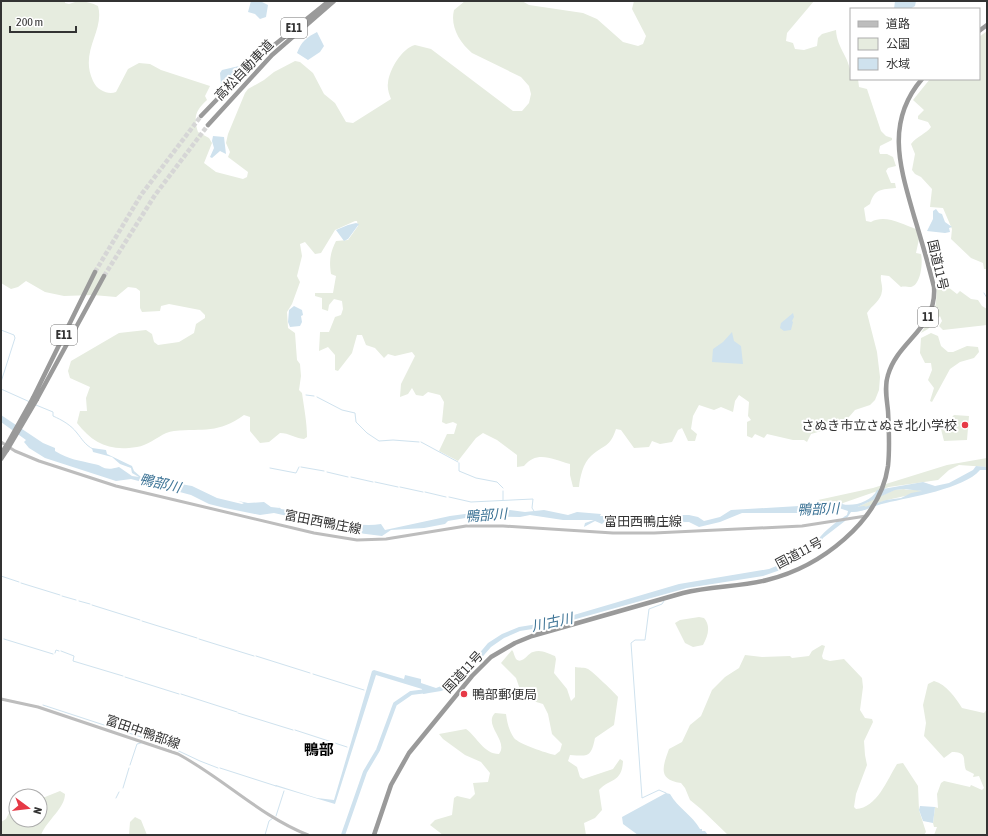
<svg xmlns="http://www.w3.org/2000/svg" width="988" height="836" viewBox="0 0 988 836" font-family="'Asap Condensed','Noto Sans JP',sans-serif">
<rect width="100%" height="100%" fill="#fff"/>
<path fill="#e6ecdf" d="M1,1H65V3L69,4C79,0 88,1 98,6C105,31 79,51 93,81C95,85 97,88 101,90C106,93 111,94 116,92L128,69L139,63L150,64L161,70L210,86L205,96L207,100C196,110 193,117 198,132L209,138L212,143L204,163L216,172L243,179L247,177L248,172L228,157L230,152L226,143L228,134L245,93L248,89L264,80L274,72L295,61L300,62L313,73L324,94L335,103L346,122L353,123L391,99C389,94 387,88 388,83C389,70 402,48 415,45L431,49L513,111H522L529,103L531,94L529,86L521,77L472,53C459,42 450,26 454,10L465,1H522L529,5L583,13L597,19L623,42L638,46L643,44L646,36L632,9L634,1H814L787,33L786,41L793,43L795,49L804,50L817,46L818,38L822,34L836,30C837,50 851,57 851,79H858L859,87L867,89L881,131L886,136L892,138V140L880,146L879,151L880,154H887L893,157L896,166L888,168L886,171L891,183H895L896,188C881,190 875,188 870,204L864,208L866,221L871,222C885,214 902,224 916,229L919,239L916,253L921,254C923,262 921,285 911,287C907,287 904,286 901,287L889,276L881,275C880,281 883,286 882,291C881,301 872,305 867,313L877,352L880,377L879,390L875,400L870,405L855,410L842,425L811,434L807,442L804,440H793L767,434L764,438L755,434L752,438L747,436V422L751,420L748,416L749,402L739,395L735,401L733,412L721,407L714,410L699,405L693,416L691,429L697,434L695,441H688L682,428L678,430L672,442L660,444L652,441L649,447L634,448L621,430L616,429C610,448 604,444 591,456C583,463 580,477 579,487H573L570,475V464C552,459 537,450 524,466L517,467V455L497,440L483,433L476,438L458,461L439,451L447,434H454L457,424L453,422L446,424L442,422L444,402L440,395L428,392L423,396L416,395L412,388L408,394L400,397L401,384L415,356L412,352L395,356L388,354L384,358L375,348L366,345L362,335H357L352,353L338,371L335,370V355L328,347L319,351L320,332H329L335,317L341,315L343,309L342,301L334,299L329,305L328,311L322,309V298L315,296V293H333L336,276L331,274C329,261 330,253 336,241L348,240L358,226L357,221H355L335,230L321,253L315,254L305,242L300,244L302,256L297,276L300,282L292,304L287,312L288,328L295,333L297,360L300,364L301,376L299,390L302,393C304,408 307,422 307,437L304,439C295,438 289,433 280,433L269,442L260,443L250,431V417L244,415C218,434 204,428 174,431C163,432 155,441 144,445C140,447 134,447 129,448C106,450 91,441 77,423L80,411H87L86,398L90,387L70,378L68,371L71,361L119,333L146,330L152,334L154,342L158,345L179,342L194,333L196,324L205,318V315L200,310L169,304L161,306L160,311L142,312L140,308V291L136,288L128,287L116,297L93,295L64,296L45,292L26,281L18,287L11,289L1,283Z
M987,31V269H984L983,263L971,258L951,239L952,229L943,208L930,207L932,189L921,177L915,174L912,170L915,154L911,144C917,136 926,134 931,127L928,122L918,119V116L924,110L913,100L930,79H979V37Z
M942,279L948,287L957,294L960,291L971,299L978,300L982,306L987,309V325L943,330L939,326L942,321L940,316L928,329L921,333C934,313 938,308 936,283Z
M931,333L938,336L941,346L948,352H953L967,346L978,347L979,352L974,358L960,362L950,369L932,402L930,401L934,388L928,380L932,370L931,363H925L920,353L921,338Z
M954,415L969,416L967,440L944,441L941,429Z
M987,458V467L959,465L949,470L938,480L889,487L843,503L817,504L818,500L873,488L947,465Z
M904,489C910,491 918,488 922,492C911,495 899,497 887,500C875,503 864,511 851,510L894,490Z
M699,617L704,618C711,626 708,636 703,645L693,647L685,643L675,623L680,620Z
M822,645L825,646L822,656L823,659L830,661L844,659L862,678L863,687L860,710L865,718L872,719L873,722L864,741L865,755L867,765L856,794L854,807L856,809C877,808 887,780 897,764L903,763L918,786L919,810L926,832L924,835H728L701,809L690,800L685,788L681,783C657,780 663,766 669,749L682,742L690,725L701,716L712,690L725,677L739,668L745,655L762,657L790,656L792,658L809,656L812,651Z
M512,650C514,652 514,656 516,659C522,665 528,653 533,652C541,649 547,653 555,656L556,659L554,673L567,689L571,701L575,697V667C579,668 585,667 588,669C591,670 617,695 618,697L614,725L595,738C591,758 588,756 570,755L568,761L577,767L580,777L583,779L613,769L620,759L623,761C622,783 610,778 599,790L602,810L595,818L584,823L586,835H443L430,825L435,820L452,815L454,798L457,796L470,799L475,794L473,783L488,782L490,773L481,762L465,755L443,739L439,734L466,729C477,737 484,754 499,754C509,741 483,725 495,713L506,714C507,722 509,731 514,738C519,744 546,753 555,755L560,751L562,744L552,734L548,714L543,704L523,698L516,678L501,663Z
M934,681C947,685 955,697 962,708L984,713L987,709V835H934L937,827H934L933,823L935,807L938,808L937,794L941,783L944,781L970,787L971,785L982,790L984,788L979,776L973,777L974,774L966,770C962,761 969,752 952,752L944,758L924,736L926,723L923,705L928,684Z
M60,791L65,794C65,808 47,820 41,835H1V822L6,819L15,801L16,800V820H40V797H45Z
M135,817L141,820L147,835H129L130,822Z"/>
<path fill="#cfe2ee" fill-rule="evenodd" d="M251,1H260L268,5L266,17L260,19L255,14L248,12Z
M895,1H916L915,6L910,9H894Z
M317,32L324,46L320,52L308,60L297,53C301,42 307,37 317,32Z
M239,66L244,67L246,73L230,89L221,85L220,73L222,70Z
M213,136L224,137L226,154L220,151L212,158L210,157L214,148L212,141Z
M936,209L939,213L942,214L945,222L952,227L949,228L950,232L945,233L927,231L933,219V211Z
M356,223L359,224L348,239L344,241L336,230L348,225Z
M294,306L302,310L303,315L301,316L302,322L300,326L290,327L288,322L289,310Z
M793,313L794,317L792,321L793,322L791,330L784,331L780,328L781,323Z
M732,332L734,341L741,346L743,364L712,362L713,349L723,342Z
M1,415L43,443L55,448V451C70,460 78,460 94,464C103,465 103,472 119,467L132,476L139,477L132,473L131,468L120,464L112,457L93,452L92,448L106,450L107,454L132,466L134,471L141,477L192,486L217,498L242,504L244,503L238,501L248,503L264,502L271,507L280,508L277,504L281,509L299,512L313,520L317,518L312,514C332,520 360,528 381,524L385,530L450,516L502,509L525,512L544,510L568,515L577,512L601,514L600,516L689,515L698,517L704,521L720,517L731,510L799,506L804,508L814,505L843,503L842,504C853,507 871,502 877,490L923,482L935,486L949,483L973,470L976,466L987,467V470H980C964,489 910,497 886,503C875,505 862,513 851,512L845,521L823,538L819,545L786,568L763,576L687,588L551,626L520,631L504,638L491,647L464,678L454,686L441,691L423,694L422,689L376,675L335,804L275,786L276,785L317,798L334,800L372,671L374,670L404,679L405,675L421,679V683L436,688L452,682L461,675L488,643L502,634L519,627L550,622L679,584L769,569L784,563L798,554L801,555L815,546C819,534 836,522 847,515L848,511L836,507L798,513H742L720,522L699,527L689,522L625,523L605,521L602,524L595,521L584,527L585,523L594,520H563L530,515L520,517L477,516L448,521L445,524L424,528L391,530L382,536L342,531L296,520L292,517L274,513L260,515L225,508L209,504L191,495L131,479L116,481L45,458L29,448L24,442L26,440L1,422ZM904,489L922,491L911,493L901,498L886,500L856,510H851L895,490Z
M666,793L670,794C678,808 692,815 700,829H702V831H705L708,835H638L623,824L622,817Z
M920,806L935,807L933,823L923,821L919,810Z"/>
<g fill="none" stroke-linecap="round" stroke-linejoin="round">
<path stroke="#cfe2ee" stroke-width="1" d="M984,293L987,298
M1,330L14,335L15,338L1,382
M1,389L30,402
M306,395L314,396
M317,397L342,410L355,413L356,422L367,433L379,441L393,440L419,442
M36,405L53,412V416C62,420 71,425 77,433C82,439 85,445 93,449
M421,442L458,462
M459,463V471L476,478L497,482L503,488
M301,467L324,471
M270,468L296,473L299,467
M327,472L348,477
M351,477L373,482
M375,482L398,487
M400,487L423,492
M503,491V500
M425,492L446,497
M449,497L471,502L533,499L532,508L534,511
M1,576L19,582
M21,583L60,595
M62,596L76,600
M79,601L90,604
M664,601L662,604L649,609L645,640H635L631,643L642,798L659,790L666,793
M92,605L140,620
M142,621L197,638
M4,639L53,654
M199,639L254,656
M61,651L74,656L73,661L123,676
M55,653L56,650L59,651
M256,656L310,673
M313,674L364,690
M125,677L179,694
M181,694L237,712
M43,705L107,726
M238,713L293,730
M110,727L163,744
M295,730L347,747
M166,745L200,761L218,768
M130,765L137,744L141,743
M220,768L276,786
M123,788L129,768
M116,798L119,792
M276,816L284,791
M265,835L269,821L273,818"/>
<path stroke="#cfe2ee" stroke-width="4" d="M850,510L864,508
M809,550L820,540
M343,835L365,772L378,750L395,704L411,693L427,691"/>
<path stroke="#d6d6d6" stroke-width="4.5" stroke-dasharray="4.5 2" stroke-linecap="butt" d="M95,272L141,195L201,116
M104,276L155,195L208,125"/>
<path stroke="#bdbdbd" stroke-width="3" d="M1,442L15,451L39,461L116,486L314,533L357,540L386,539L466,526H503L613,533H654L802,526L866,516
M1,699L38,707L178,754C223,778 260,816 308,835"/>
<path stroke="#9a9a9a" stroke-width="4.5" d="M979,31L987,25
M201,116L252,63L329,1
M208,125L272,55L334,1
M33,398L95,272
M37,399L104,276
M1,453L5,448
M1,459L7,450
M374,835L391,785L409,753L472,676L491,657L515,643L532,636L683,593C711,586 739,587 767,580C820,567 880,522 888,466C890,448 889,430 888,411C887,400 884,387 888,375C898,340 937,329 934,287C928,263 921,239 914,216C900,167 885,122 922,79"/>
<path stroke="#9a9a9a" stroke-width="4.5" d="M5,448L33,398
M7,450L37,399"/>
</g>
<g fill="#e63946" stroke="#fff" stroke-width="1.5">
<circle cx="965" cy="425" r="4"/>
<circle cx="464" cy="694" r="4"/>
</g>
<g text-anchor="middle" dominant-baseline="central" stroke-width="4" stroke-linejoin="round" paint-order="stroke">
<g fill="#fff" stroke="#707070" stroke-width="1">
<rect x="281" y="18" width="26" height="20" rx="3"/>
<rect x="918" y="307" width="20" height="20" rx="3"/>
<rect x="51" y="325" width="26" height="20" rx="3"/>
</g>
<g font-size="12" font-weight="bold" fill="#333">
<text x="294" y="28">E11</text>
<text x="928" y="317">11</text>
<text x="64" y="335">E11</text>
</g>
<g font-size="13" fill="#333" stroke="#fff">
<text transform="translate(244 70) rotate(-46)">高松自動車道</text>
<text transform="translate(938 265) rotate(77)">国道11号</text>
<text x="643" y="521">富田西鴨庄線</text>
<text transform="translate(323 522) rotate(11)">富田西鴨庄線</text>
<text transform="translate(799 553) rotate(-28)">国道11号</text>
<text transform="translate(463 672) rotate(-47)">国道11号</text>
<text transform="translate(143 732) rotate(19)">富田中鴨部線</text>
</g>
<g font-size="13" fill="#333" stroke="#fff" text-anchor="end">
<text x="957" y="425">さぬき市立さぬき北小学校</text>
<text x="472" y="694" text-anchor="start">鴨部郵便局</text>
</g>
<g font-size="14" font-style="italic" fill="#3f7597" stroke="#fff">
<text transform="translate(160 483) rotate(13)">鴨部川</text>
<text transform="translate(818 509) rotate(-2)">鴨部川</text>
<text transform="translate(486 515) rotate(-4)">鴨部川</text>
<text transform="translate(552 622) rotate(-12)">川古川</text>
</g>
<g font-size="15" font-weight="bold" fill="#000" stroke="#fff">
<text x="319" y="749">鴨部</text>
</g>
</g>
<rect width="988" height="836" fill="none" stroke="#333333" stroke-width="4"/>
<rect x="850" y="8" width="130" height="72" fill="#ffffff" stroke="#adadad"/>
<rect x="858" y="21" width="20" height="6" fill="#bdbdbd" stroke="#adadad"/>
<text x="886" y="28" font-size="12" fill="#333333">道路</text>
<rect x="858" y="38" width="20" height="12" fill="#e6ecdf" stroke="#adadad"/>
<text x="886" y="48" font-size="12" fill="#333333">公園</text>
<rect x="858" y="58" width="20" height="12" fill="#cfe2ee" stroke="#adadad"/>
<text x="886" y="68" font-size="12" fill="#333333">水域</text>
<g transform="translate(28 808) rotate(105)"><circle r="19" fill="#ffffff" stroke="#adadad"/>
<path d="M0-3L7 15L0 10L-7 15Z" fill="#e63946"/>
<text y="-6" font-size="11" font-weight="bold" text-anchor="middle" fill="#333333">N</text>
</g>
<path d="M10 26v6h66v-6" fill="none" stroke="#333333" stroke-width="2"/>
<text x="16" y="26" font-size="12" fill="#333333" stroke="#ffffff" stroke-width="3" paint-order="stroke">200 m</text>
</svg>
